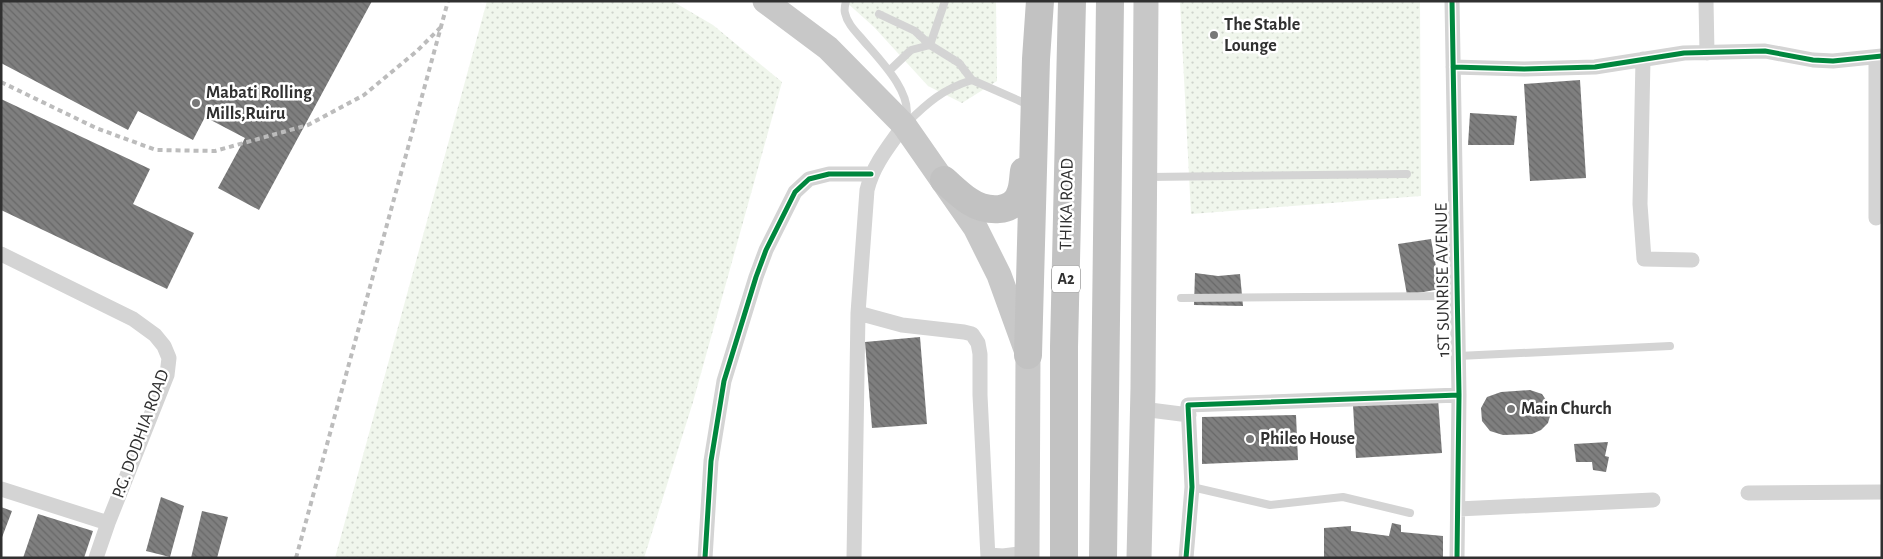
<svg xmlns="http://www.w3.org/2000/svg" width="1883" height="559" viewBox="0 0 1883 559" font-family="'Alegreya Sans',sans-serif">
<defs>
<pattern id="park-dots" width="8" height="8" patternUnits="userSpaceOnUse" patternTransform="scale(1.25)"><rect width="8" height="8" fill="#f0f6ec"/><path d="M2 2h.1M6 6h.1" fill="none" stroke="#ced3cb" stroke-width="1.8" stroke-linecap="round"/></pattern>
<pattern id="building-back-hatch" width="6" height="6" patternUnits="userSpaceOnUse" patternTransform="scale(1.25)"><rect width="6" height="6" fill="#7f7f7f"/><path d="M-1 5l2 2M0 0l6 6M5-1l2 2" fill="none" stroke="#686868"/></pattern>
</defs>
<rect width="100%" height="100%" fill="#fff"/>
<path fill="url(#park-dots)" d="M487,1H672L713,25L782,82L693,402L644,558H335Z
M845,1H996L997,81L962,103L928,86L874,27Z
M1180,1H1420L1421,196L1191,214Z"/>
<path fill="url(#building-back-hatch)" d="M1,1H372L259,210L218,188L245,138L205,117L193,140L138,111L128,130L1,63Z
M1580,80L1586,178L1530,181L1524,84Z
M1,99L150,169L133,204L194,233L167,289L1,210Z
M1470,113L1517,116L1514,145H1468Z
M1431,239L1440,289L1407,295L1398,244Z
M1195,273L1218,276L1240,274L1243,306L1194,305Z
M920,337L927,424L872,428L865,342Z
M1530,390L1542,394L1548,403L1550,416L1548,423L1541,430L1532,434L1503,435L1490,431L1482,421L1481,408L1487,397L1501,392Z
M1438,399L1442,453L1356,458L1353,405Z
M1296,415L1298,460L1202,464V417Z
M1608,442L1605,456L1609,457L1606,472L1593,470L1592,462H1576L1574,444Z
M161,497L184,506L170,557L146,551Z
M1,507L12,511L1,540Z
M202,511L228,517L217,558H191Z
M38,514L93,531L84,558H23Z
M1392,523L1401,525V532L1443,536V558H1324V528L1351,526V531L1389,536Z"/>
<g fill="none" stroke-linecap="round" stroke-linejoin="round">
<path stroke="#d4d4d4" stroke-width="8" d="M846,1C845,5 844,10 845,13C847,23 855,31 862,39C878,58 913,92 906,119
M879,14L915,31L930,45L959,63L972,80L1029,105
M889,71L911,50L930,45L945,1
M906,124C927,103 943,89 972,80
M1149,177L1407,174
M1181,298L1457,296
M1458,356L1670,346
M1192,487L1270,505L1343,497L1410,513"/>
<path stroke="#d4d4d4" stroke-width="15" d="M1452,1L1459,395L1457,558
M1706,1L1707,53
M1876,57V218
M1643,59L1640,204L1644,259L1692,260
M1453,67L1524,69L1595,67L1684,53L1765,51L1813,60L1833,61L1882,56
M1,254L133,319L155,335L164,346L169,358L167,375L108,523L96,558
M858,313L902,325L964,332L972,334L978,343L980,354V395L988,558
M1142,409L1189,415
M1,489L108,523
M1748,493L1882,492
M1458,509L1653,500
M988,555L1003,556L1027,553
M705,558L711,461L724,381L756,277L766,250L795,192L809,179L829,174H871
M854,558L858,313L867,190C873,165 889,146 904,125
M1186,558L1192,487L1188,405L1459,395"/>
<path stroke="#c8c8c8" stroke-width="25" d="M765,1L828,48L904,125L975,227L999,275L1028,355L1027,558
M1139,558L1143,388L1146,1"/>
<path stroke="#c2c2c2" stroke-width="28" d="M944,180C952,187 960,195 969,201C985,212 1015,215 1021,191C1023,185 1023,178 1024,171
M1028,355L1036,59L1040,1
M1064,558V347L1072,1
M1103,558L1110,1"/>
<path stroke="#bcbcbc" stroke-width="4" stroke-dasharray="5 4" stroke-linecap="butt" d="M1,82L96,128L156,150L215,151L308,125L364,95L417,51L440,28
M296,558L448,1"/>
<g stroke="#fff" stroke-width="8">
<path id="cycleway" d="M1452,1L1459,395L1457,558
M1453,67L1524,69L1595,67L1684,53L1765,51L1813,60L1833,61L1882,56
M705,558L711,461L724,381L756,277L766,250L795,192L809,179L829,174H871
M1186,558L1192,487L1188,405L1459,395"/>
</g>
<use href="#cycleway" stroke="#00873e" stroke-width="5"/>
</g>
<g fill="#787878" stroke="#fff" stroke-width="2">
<circle cx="1214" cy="35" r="5"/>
<circle cx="196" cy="103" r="5"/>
<circle cx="1511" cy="409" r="5"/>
<circle cx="1250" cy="439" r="5"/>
</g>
<g text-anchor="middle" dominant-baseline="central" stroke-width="5" stroke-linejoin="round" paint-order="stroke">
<rect fill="#fff" stroke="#6e6e6e" stroke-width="1" x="1052" y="265.5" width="28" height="27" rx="4"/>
<g font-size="16" font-weight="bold" fill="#303030">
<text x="1066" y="279">A2</text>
</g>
<g font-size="18" font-weight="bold" fill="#303030" stroke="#fff" text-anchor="start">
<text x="1224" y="25">The Stable<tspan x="1224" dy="21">Lounge</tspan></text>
<text x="206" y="93">Mabati Rolling<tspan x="206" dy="21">Mills,Ruiru</tspan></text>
<text x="1521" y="409">Main Church</text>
<text x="1260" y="439">Phileo House</text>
</g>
<g font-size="18" fill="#303030" stroke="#fff">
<text transform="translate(1067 204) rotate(-89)">THIKA ROAD</text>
<text transform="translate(1443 280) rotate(-91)">1ST SUNRISE AVENUE</text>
<text transform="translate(141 434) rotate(-70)">P.G. DODHIA ROAD</text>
</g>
</g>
<rect width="1883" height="559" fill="none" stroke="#303030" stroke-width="5"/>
</svg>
